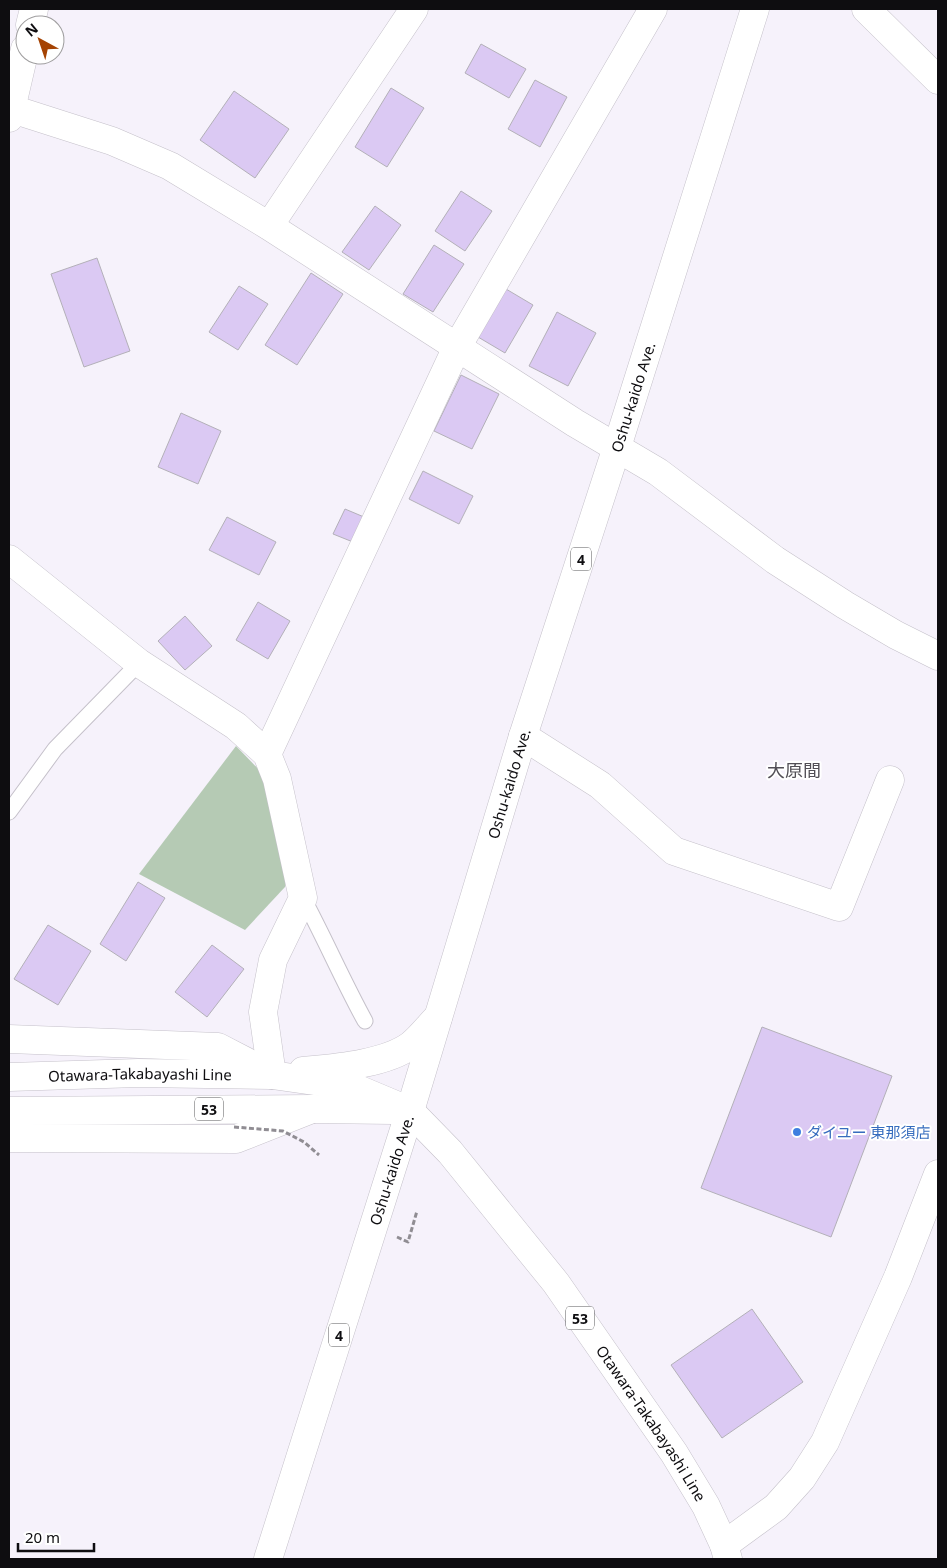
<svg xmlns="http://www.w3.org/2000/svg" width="947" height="1568" viewBox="0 0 947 1568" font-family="'Noto Sans','Noto Sans JP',sans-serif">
<rect width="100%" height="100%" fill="#f6f2fb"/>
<path fill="#b5cab4" d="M236,746L266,777L289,873L285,887L245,930L139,874Z"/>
<path fill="#dbc9f3" stroke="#b3b0b8" d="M481,44L526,69L509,98L465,73Z
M535,80L567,97L540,147L508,129Z
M391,88L424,108L387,167L355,147Z
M234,91L289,129L255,178L200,140Z
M461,191L492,211L465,251L435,231Z
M375,206L401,225L369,270L342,252Z
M434,245L464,264L433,312L403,294Z
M97,258L130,351L84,367L51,274Z
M311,273L343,294L297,365L265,345Z
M239,286L268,304L238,350L209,332Z
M506,289L533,305L505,353L478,337Z
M557,312L596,333L568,386L529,366Z
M461,375L499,394L472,449L434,431Z
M181,413L221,431L198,484L158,467Z
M423,471L473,496L459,524L409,499Z
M345,509L364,517L353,542L333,534Z
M227,517L276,542L259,575L209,550Z
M258,602L290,621L268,659L236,640Z
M185,616L212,646L185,670L158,641Z
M138,882L165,898L126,961L100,944Z
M48,925L91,951L58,1005L14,979Z
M212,945L244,969L207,1017L175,992Z
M762,1027L892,1076L831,1237L701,1188Z
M752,1309L803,1382L722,1438L671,1365Z"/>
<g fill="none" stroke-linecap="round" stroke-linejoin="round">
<g stroke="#c5c1ca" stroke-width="17">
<path id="lane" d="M9,812L55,749L139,663
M303,898C325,939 343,981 365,1021"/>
</g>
<g stroke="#c5c1ca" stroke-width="29">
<path id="street" d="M12,109L112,141L170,166L269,226L575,423L658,472L775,560L845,605L896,635L938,656
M269,226L414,9
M523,736L600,785L674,851L839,907L890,780
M267,754L457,347L653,9
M9,1039L218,1047L272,1075
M9,1138L236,1139L312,1109"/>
</g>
<g stroke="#c5c1ca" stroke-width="29">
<path id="secondary" d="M866,9L938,80
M30,25L34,9
M9,118L25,49
M9,559L139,663L236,726L267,754L277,779L303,898L273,960L263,1012L272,1075
M724,1545L776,1507L802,1478L825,1442L898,1277L938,1174"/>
</g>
<g stroke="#c5c1ca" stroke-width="29">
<g id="primary">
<path d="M303,1071C334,1068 386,1064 411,1045C421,1037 429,1026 438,1017"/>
<path id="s1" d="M9,1077L138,1073L272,1075L321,1082L360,1090L410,1111L450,1152L556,1283L674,1453L706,1506L724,1545L728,1559"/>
<path d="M9,1111L313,1109L393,1110"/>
</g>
</g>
<g stroke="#c5c1ca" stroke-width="29">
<g id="highway">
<path id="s2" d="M268,1559L410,1111L523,736L617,447L755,9"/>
</g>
</g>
<path stroke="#908d93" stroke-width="3" stroke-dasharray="5 2.5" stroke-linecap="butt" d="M397,1237L408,1242L417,1211"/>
<use href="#lane" stroke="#fff" stroke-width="15"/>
<use href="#street" stroke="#fff" stroke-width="28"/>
<use href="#secondary" stroke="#fff" stroke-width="28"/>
<use href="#primary" stroke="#fff" stroke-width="28"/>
<use href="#highway" stroke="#fff" stroke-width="28"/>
<path stroke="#908d93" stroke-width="3" stroke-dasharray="5 2.5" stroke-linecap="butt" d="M234,1127L283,1131L304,1142L319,1155"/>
</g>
<circle fill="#3f7fe0" stroke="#fff" stroke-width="2" cx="797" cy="1132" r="5"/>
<g text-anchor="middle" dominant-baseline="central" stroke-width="4" stroke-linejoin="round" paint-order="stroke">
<g fill="#fff" stroke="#565658" stroke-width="1">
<rect x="571" y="547.5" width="20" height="23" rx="4"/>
<rect x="195" y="1097.5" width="28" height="23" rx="4"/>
<rect x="566" y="1306.5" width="28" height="23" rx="4"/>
<rect x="329" y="1323.5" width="20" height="23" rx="4"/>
</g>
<g font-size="14" font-weight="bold" fill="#0e0d10">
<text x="581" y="559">4</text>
<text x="209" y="1109">53</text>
<text x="580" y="1318">53</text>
<text x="339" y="1335">4</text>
</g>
<g font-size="15" fill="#0e0d10" stroke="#fff">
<text stroke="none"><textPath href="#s2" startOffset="1218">Oshu-kaido Ave.</textPath></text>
<text stroke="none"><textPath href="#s2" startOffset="812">Oshu-kaido Ave.</textPath></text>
<text stroke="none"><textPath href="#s1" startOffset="131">Otawara-Takabayashi Line</textPath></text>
<text stroke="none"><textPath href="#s2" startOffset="408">Oshu-kaido Ave.</textPath></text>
<text stroke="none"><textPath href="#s1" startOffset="802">Otawara-Takabayashi Line</textPath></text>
</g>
<g font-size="15" fill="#366cbe" stroke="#fff" text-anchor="start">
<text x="807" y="1132">ダイユー 東那須店</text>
</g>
<g font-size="18" fill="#524f56" stroke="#fff">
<text x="794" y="770">大原間</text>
</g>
</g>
<rect width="947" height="1568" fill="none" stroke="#0e0d10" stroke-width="20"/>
<g transform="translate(40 40) rotate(320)"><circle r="24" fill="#ffffff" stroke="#9f9e9f"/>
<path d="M0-4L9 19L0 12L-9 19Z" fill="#a54303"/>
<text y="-8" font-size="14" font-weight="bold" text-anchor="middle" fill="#0e0d10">N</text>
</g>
<path d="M18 1543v8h76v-8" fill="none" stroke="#0e0d10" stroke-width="2.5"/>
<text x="25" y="1543" font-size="15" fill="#0e0d10" stroke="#ffffff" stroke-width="4" paint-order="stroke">20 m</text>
</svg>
